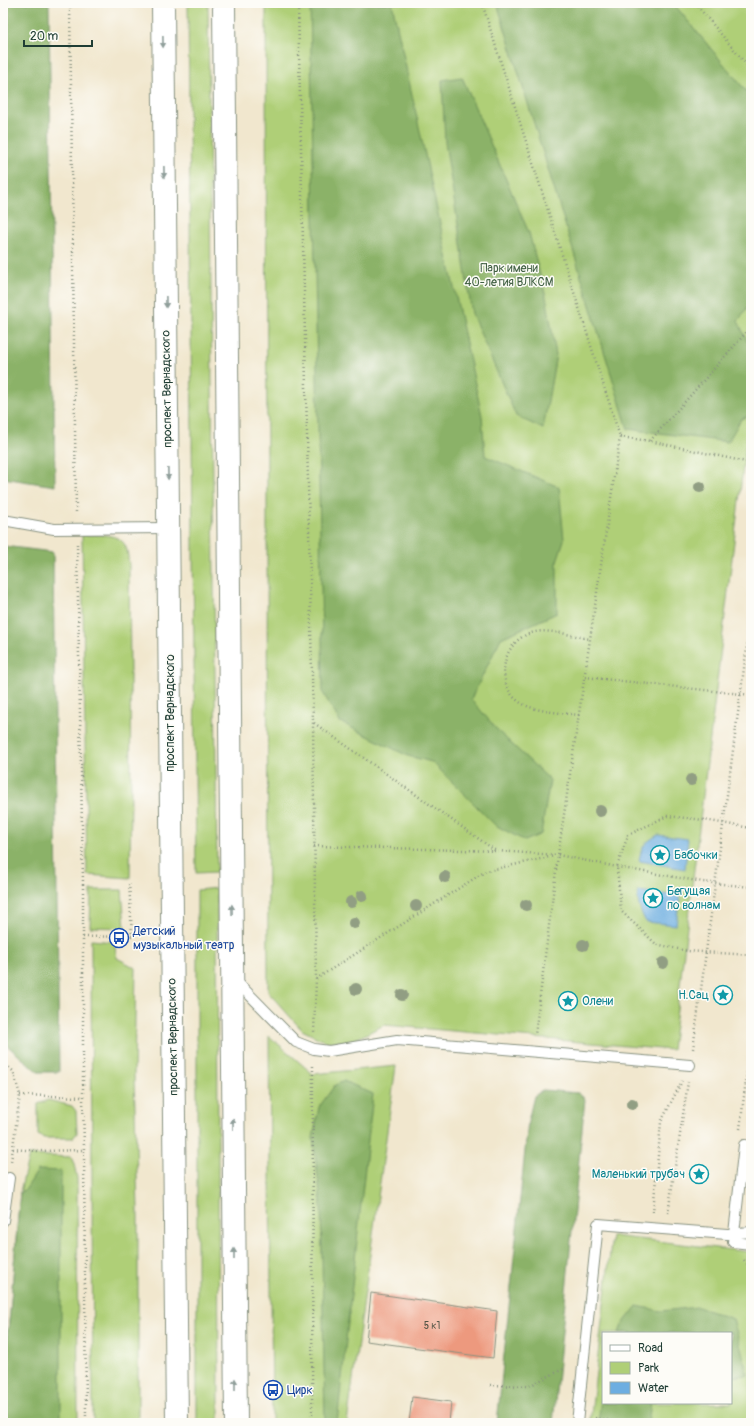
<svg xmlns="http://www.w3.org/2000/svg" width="754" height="1426" viewBox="0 0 754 1426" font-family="Pangolin,sans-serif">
<rect width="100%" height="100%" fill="#fdfcf7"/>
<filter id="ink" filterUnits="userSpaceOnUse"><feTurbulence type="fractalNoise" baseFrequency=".025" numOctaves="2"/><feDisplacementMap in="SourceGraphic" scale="8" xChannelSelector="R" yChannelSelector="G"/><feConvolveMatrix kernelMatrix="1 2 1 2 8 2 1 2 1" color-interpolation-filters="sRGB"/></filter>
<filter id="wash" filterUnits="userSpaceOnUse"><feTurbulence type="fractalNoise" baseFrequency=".012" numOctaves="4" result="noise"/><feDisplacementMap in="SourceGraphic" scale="16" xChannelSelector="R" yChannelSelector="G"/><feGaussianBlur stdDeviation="0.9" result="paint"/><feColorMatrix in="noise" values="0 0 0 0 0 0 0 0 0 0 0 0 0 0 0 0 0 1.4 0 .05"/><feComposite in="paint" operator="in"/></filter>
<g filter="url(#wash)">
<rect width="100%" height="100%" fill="#f1e7ce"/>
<path fill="#afcf77" stroke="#678656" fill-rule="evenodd" d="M188,3H208L217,872L196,873Z
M266,3H751V427H748L672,1050L384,1025L352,1041L326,1042L302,1030L268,992Z
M82,535C95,535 118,532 125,545C128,550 128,559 129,564L131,788L130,878L87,875Z
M217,888L219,1423H197V890Z
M91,890H122L125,928L90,927Z
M91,940L114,942L117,958L136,968L134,1075L138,1210V1423H93Z
M269,1036L313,1074L396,1066L347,1423H272Z
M3,1078L7,1105L3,1128Z
M48,1100L72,1106L76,1111L77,1133L73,1138H44L38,1135V1104Z
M29,1155L71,1157L74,1164L77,1178L78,1423H3V1371L10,1313L20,1192Z
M612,1236L751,1252V1423H590ZM603,1333H731V1403H603Z"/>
<path fill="#8bb268" stroke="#55784e" d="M3,3H49L55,486L3,478Z
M310,3H392L482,416L485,456L559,487L564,540L557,561V613L501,638L471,699L499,732L550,780L541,834L525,841L495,825L432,762L408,756L340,722L323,693Z
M497,3H673L751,97V302L738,321L751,349V415L741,419L728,442L628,429Z
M462,77L529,233L547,301L556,355L543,429L516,416L472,314L445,142L442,80Z
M3,546L53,552L59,1072H38L3,1042Z
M344,1081L373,1094L337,1423H325L321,1202L313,1138L319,1107L335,1085Z
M544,1090L578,1093L585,1099L553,1423H497L528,1121L534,1096Z
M38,1170L61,1171V1423H3V1371L10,1313L20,1192L26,1189Z
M637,1306L661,1311L698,1307L733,1319L748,1375L731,1377V1333H619L622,1325Z
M603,1384V1403H651L648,1423H598Z"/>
<path fill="#6daee1" stroke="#46768a" d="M658,835L688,839L685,869L639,861C641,847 645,842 658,835Z
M638,891L680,896L676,925L646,922C640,911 637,903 638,891Z"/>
<g id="blocks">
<path fill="#ed997e" d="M371,1293L497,1311L493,1358L366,1341Z
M412,1397L451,1402L449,1423H409Z"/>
</g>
</g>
<g filter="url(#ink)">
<use href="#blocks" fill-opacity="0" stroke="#889281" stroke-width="1"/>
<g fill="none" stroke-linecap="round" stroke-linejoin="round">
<g stroke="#889281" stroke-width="12">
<path id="service" d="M3,520L54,529L168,528
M234,979L296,1042L314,1049L329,1051L397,1040L690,1065
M751,1146L744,1145L733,1242L751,1244
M3,1221L9,1178
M577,1423L598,1224L727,1234L751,1232"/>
</g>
<g stroke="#889281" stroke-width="24">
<path id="primary" d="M163,3L177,1423
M224,3L236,1423"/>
</g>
<path stroke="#889281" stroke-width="2.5" stroke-dasharray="1 3" stroke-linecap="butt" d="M70,3L76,513
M298,3L313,722L316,979L314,1033
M482,3L620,437L558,855L535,1035
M695,3L751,70
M620,437L650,441L751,463
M650,441L751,327
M77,544L83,883V1097L84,1150
M585,677L751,695
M579,715C563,713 542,712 527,706C492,692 499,639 535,632C551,629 574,636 590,639
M314,723L496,851
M751,828L704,820L667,816L628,835L617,867L621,911L656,944L687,951L751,955
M314,846L497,851L558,855L617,867L703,882L751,887
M83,937L132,936L129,882
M316,979L486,871L554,856
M693,1049L751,616
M3,1062L13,1071L20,1095L11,1162
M20,1095L83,1097
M740,1129L751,1039
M13,1149L37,1151L84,1150L86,1423
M653,1212L661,1122L682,1081
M668,1213L688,1082
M744,1260L751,1269
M490,1385L529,1386L565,1368
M595,1418L624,1423
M312,1423L313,1066"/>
<use href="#service" stroke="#fff" stroke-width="10"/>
<use href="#primary" stroke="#fff" stroke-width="22"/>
</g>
<g fill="#919e83">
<circle cx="700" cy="487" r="6"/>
<circle cx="691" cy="780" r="6"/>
<circle cx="600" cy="811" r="6"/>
<circle cx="445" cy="877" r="6"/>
<circle cx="362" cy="896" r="6"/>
<circle cx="351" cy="902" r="6"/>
<circle cx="526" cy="905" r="6"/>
<circle cx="416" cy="906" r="6"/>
<circle cx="354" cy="923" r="6"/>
<circle cx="583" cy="945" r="6"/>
<circle cx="663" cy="963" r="6"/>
<circle cx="356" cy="989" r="6"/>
<circle cx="402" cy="995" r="6"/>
<circle cx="632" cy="1104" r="6"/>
</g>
<defs><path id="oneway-solid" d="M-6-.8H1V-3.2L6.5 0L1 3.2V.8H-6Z"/></defs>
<g fill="#8f9e9a">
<use href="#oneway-solid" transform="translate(163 42) rotate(89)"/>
<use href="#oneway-solid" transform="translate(164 172) rotate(89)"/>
<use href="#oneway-solid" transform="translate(166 302) rotate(89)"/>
<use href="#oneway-solid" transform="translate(168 474) rotate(89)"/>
<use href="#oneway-solid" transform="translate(232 910) rotate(-91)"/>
<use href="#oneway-solid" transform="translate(233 1124) rotate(-90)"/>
<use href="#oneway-solid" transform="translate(234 1254) rotate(-90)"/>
<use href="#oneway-solid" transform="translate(235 1384) rotate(-90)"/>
</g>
</g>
<defs>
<g id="sight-ring" transform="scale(1)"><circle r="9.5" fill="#fdfcf7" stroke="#0f9aa8" stroke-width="1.5"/><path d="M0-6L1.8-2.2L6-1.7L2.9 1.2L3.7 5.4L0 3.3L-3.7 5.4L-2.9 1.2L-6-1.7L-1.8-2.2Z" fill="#0f9aa8"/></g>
<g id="bus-ring" transform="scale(1)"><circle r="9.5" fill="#fdfcf7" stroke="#1a4fb4" stroke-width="1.5"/><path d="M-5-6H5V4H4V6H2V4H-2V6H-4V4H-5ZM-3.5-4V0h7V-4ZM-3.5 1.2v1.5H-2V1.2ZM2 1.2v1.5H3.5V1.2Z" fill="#1a4fb4"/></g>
</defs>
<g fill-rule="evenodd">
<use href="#sight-ring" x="660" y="855"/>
<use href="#sight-ring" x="653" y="898"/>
<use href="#bus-ring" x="119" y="938"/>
<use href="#sight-ring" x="723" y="995"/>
<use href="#sight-ring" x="568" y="1001"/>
<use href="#sight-ring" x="699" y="1174"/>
<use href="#bus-ring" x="273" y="1390"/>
</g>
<g text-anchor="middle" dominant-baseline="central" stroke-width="3" stroke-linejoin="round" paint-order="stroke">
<g font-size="10" fill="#525446">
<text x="432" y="1326">5 к1</text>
</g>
<g font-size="12" fill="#436245" stroke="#fdfcf7">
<text x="509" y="268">Парк имени<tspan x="509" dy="14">40-летия ВЛКСМ</tspan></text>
</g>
<g font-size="12" fill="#1f3d34" stroke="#fdfcf7">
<text transform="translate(167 389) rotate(-91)">проспект Вернадского</text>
<text transform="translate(170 713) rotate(-90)">проспект Вернадского</text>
<text transform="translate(173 1037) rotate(-91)">проспект Вернадского</text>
</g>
<g font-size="12" fill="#0d838f" stroke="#fdfcf7" text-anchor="start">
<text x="674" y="855">Бабочки</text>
<text x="667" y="891">Бегущая<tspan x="667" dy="14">по волнам</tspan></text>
<text x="709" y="995" text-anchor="end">Н.Сац</text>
<text x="582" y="1001">Олени</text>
<text x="685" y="1174" text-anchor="end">Маленький трубач</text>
</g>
<g font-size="12" fill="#164399" stroke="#fdfcf7" text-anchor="start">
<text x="133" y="931">Детский<tspan x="133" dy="14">музыкальный театр</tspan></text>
<text x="287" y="1390">Цирк</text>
</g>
</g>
<rect width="754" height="1426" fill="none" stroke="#fdfcf7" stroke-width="16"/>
<rect x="602" y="1332" width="130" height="72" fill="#fdfcf7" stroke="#a4b0a9"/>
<rect x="610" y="1345" width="20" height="6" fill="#ffffff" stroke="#a4b0a9"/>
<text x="638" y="1352" font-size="12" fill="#1f3d34">Road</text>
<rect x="610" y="1362" width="20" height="12" fill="#afcf77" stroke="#a4b0a9"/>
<text x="638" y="1372" font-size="12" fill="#1f3d34">Park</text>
<rect x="610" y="1382" width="20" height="12" fill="#6daee1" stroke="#a4b0a9"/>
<text x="638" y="1392" font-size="12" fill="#1f3d34">Water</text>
<path d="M24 40v6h68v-6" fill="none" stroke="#1f3d34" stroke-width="2"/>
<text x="30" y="40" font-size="12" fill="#1f3d34" stroke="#fdfcf7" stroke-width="3" paint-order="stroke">20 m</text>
</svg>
